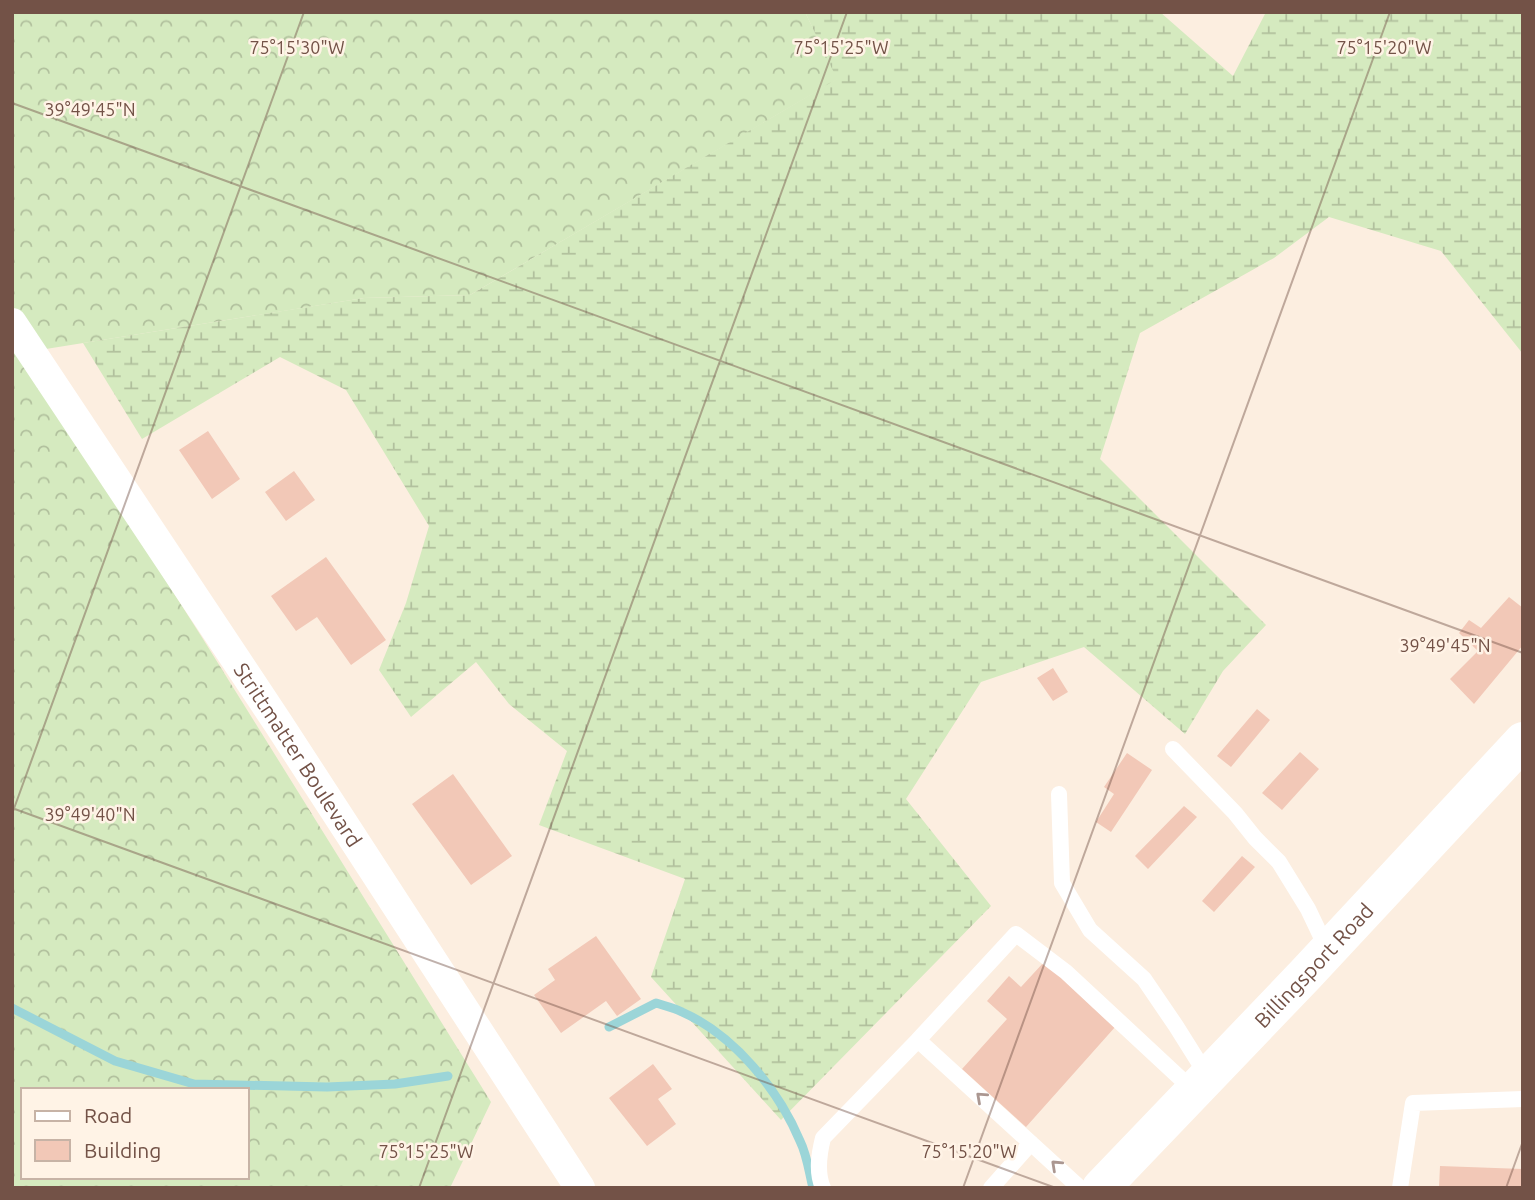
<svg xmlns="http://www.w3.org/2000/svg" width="1535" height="1200" viewBox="0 0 1535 1200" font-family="Ubuntu,sans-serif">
<defs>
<pattern id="forest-crowns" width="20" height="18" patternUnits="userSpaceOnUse" patternTransform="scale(1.75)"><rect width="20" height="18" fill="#d5eabf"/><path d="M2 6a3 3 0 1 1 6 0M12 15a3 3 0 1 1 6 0" fill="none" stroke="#b1c09d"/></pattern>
<pattern id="wetland-marsh" width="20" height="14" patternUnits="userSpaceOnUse" patternTransform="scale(1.75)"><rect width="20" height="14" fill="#d5eabf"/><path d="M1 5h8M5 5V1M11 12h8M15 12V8" fill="none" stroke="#b1c09d"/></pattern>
</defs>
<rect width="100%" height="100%" fill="#fceee0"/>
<path fill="url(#forest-crowns)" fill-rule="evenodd" d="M12,12H805L838,79L470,295L364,298L21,353L203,639L491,1102L450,1188H12ZM23,1090H247V1177H23Z"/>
<path fill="url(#wetland-marsh)" d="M805,12H1160L1233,76L1266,12H1523V354L1441,251L1329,217L1274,258L1140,333L1100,459L1266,625L1223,671L1185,734L1084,647L981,682L906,799L991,906L781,1120L651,977L685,879L539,825L567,751L509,704L476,662L411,717L379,670L406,603L429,526L346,390L280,357L142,439L83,343L364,298L470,295L837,79Z"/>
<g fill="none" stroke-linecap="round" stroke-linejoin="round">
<path stroke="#9bd5d8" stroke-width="9" d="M12,1008L115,1061L194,1084L327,1087L395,1084L448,1076
M609,1027L656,1003C665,1006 674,1008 682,1012C734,1035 778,1089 800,1141C807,1155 809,1172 813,1188"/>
</g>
<path fill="#f2c8b7" d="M208,431L240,479L212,499L179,450Z
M294,471L315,500L286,521L265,492Z
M326,557L386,640L351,665L317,617L296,631L271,596Z
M1509,597L1523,608V645L1474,704L1450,679L1478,651L1459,633L1469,620L1481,628Z
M1053,668L1068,692L1053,701L1037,678Z
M1257,709L1270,720L1231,767L1217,756Z
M1300,752L1319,769L1282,810L1262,793Z
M1127,753L1152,770L1111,832L1096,822L1114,794L1104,787Z
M453,774L512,856L471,885L412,804Z
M1184,806L1197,817L1148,869L1135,856Z
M1242,856L1255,867L1214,912L1202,901Z
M596,936L641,999L617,1016L606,1001L561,1033L534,995L555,980L548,969Z
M1044,962L1116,1026L1026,1127L962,1069L1007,1019L987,1001L1009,976L1021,987Z
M653,1064L672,1089L658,1099L676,1124L647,1146L609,1098Z
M1440,1166L1523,1169V1188H1439Z"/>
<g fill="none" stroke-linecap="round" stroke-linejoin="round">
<path stroke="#fff" stroke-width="16" d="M1173,749L1235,813L1255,838L1279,862L1308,909L1327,949
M1059,794L1062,883L1090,930L1144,979L1176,1026L1208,1077
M918,1040L1080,1188
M823,1188C816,1172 819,1154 823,1138L918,1040L1016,934L1066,972L1194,1091
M991,1188L1031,1143
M1400,1188L1413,1103L1523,1099"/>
<path stroke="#fff" stroke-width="30" id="s1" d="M12,323L278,723L580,1188"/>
<path stroke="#fff" stroke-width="38" id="s2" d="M1101,1188L1305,975L1523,741"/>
</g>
<defs><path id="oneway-chevron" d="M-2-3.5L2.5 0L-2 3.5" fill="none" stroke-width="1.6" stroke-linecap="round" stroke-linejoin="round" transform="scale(1.75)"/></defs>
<g stroke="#ab9791">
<use href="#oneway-chevron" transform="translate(981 1097) rotate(-138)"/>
<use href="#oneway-chevron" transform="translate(1056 1165) rotate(-137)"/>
</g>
<path fill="none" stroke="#735247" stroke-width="2" stroke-opacity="0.45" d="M12,103L1523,653M12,808L1056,1188M12,814L304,12M419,1188L847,12M963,1188L1390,12M1506,1188L1523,1141"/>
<g text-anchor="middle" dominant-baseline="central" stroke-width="5" stroke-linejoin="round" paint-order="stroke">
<g font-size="21" fill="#735247" stroke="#fff3e6">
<text stroke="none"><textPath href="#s1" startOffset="518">Strittmatter Boulevard</textPath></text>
<text stroke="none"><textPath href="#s2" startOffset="308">Billingsport Road</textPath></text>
</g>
</g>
<g font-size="18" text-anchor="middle" fill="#735247" stroke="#fff3e6" stroke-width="5" stroke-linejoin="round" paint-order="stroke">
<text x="297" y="54">75°15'30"W</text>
<text x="841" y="54">75°15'25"W</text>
<text x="1384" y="54">75°15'20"W</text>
<text x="90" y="116">39°49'45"N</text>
<text x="1445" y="652">39°49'45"N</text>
<text x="90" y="821">39°49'40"N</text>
<text x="426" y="1158">75°15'25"W</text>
<text x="969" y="1158">75°15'20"W</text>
</g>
<rect width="1535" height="1200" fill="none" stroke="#735247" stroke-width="28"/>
<rect x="21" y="1088" width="228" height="91" fill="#fff3e6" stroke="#c7b3a6" stroke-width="2"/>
<rect x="35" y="1111" width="35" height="10" fill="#ffffff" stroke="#c7b3a6" stroke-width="2"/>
<text x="84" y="1123" font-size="21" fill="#735247">Road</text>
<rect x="35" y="1140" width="35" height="21" fill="#f2c8b7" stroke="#c7b3a6" stroke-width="2"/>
<text x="84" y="1158" font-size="21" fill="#735247">Building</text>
</svg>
